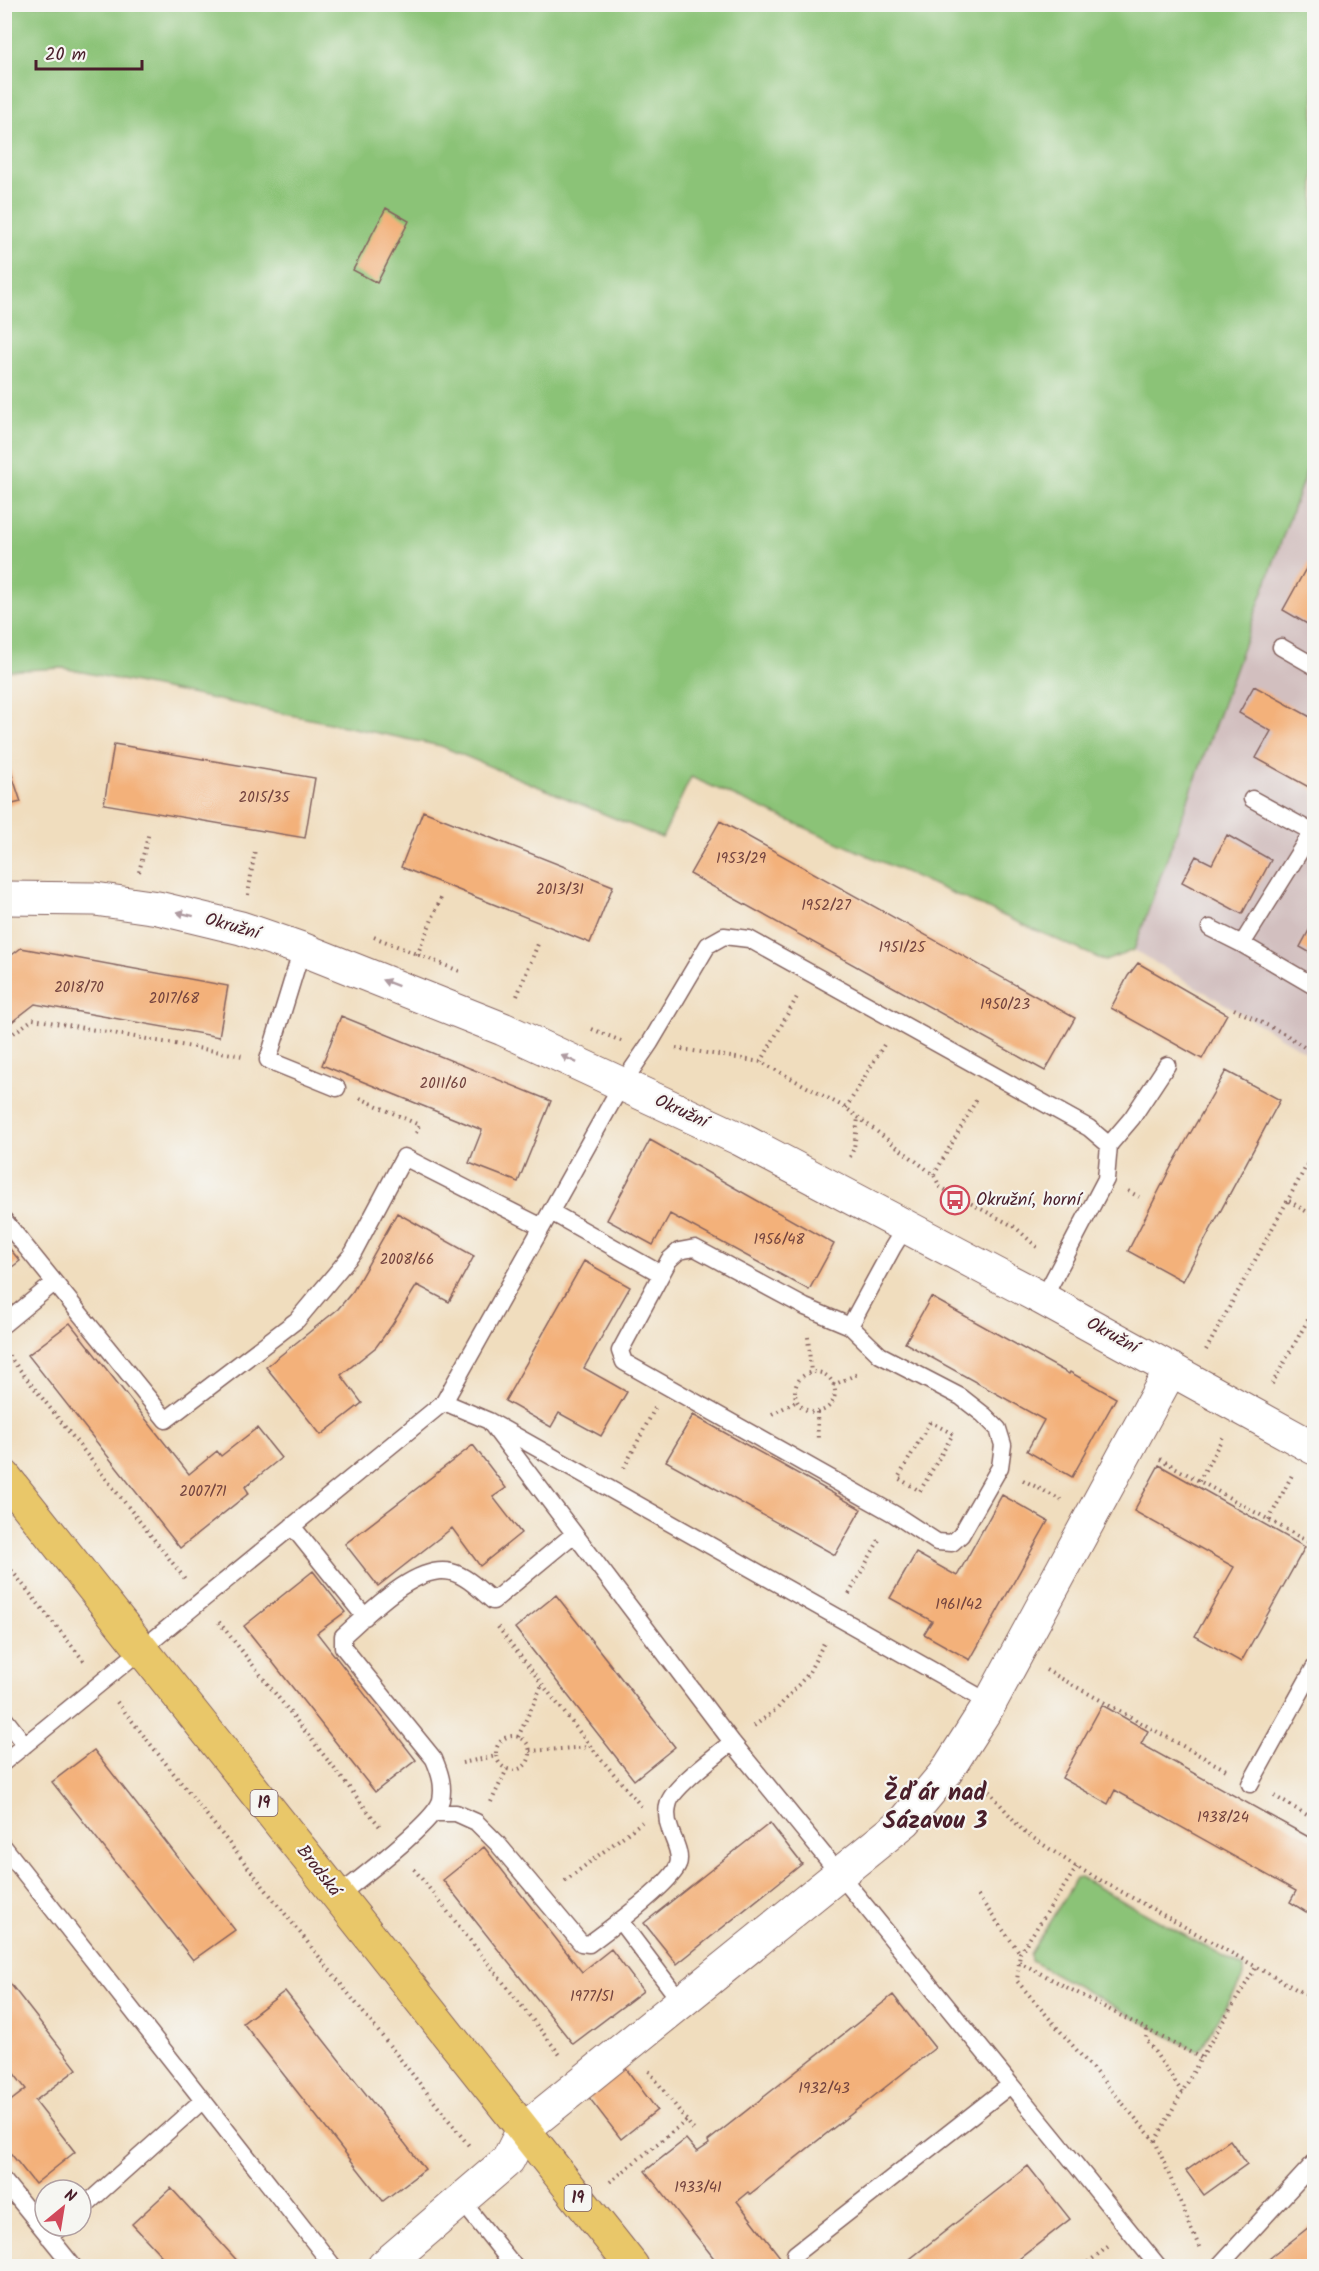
<svg xmlns="http://www.w3.org/2000/svg" width="1319" height="2271" viewBox="0 0 1319 2271" font-family="Kalam,sans-serif">
<rect width="100%" height="100%" fill="#f6f6f2"/>
<filter id="ink" filterUnits="userSpaceOnUse"><feTurbulence type="fractalNoise" baseFrequency=".0167" numOctaves="2"/><feDisplacementMap in="SourceGraphic" scale="12" xChannelSelector="R" yChannelSelector="G"/><feConvolveMatrix kernelMatrix="1 2 1 2 8 2 1 2 1" color-interpolation-filters="sRGB"/></filter>
<filter id="wash" filterUnits="userSpaceOnUse"><feTurbulence type="fractalNoise" baseFrequency=".008" numOctaves="4" result="noise"/><feDisplacementMap in="SourceGraphic" scale="24" xChannelSelector="R" yChannelSelector="G"/><feGaussianBlur stdDeviation="1.35" result="paint"/><feColorMatrix in="noise" values="0 0 0 0 0 0 0 0 0 0 0 0 0 0 0 0 0 1.4 0 .05"/><feComposite in="paint" operator="in"/></filter>
<g filter="url(#wash)">
<rect width="100%" height="100%" fill="#f0ddbe"/>
<path fill="#d2bfbf" d="M1314,450V1057L1134,950Z"/>
<path fill="#8bc377" stroke="#6a7151" stroke-width="1.5" d="M4,5H1314V450L1134,950L1105,961L691,777L662,838L441,746L63,668L5,671Z
M1081,1878L1244,1968V1976L1200,2050H1194L1031,1961L1030,1954L1076,1879Z"/>
<g id="blocks">
<path fill="#f3b17a" d="M386,208L409,221L377,283L353,270Z
M1314,554V628L1283,610Z
M1254,686L1314,719V790L1256,758L1271,731L1239,713Z
M114,744L315,778L305,838L104,804Z
M4,751L21,802L4,806Z
M423,811L613,886L590,943L401,867Z
M720,821L1075,1018L1045,1071L690,874Z
M1227,835L1271,860L1242,914L1182,882L1196,856L1212,864Z
M1314,921V955L1300,947Z
M21,948L228,986L219,1037L35,1004L4,1028V961Z
M1138,963L1227,1014L1202,1059L1111,1008L1128,976Z
M341,1016L551,1101L518,1182L469,1163L482,1130L322,1065Z
M1226,1071L1280,1100L1183,1281L1128,1251L1171,1167Z
M650,1140L834,1244L809,1290L670,1214L653,1245L607,1220Z
M397,1213L474,1256L449,1302L417,1285L392,1325L376,1347L341,1375L362,1403L321,1435L266,1367L338,1309L353,1291Z
M4,1242L20,1261L4,1273Z
M584,1261L630,1287L584,1368L627,1392L601,1436L559,1413L551,1427L505,1401Z
M931,1297L1069,1374L1070,1372L1116,1398L1072,1477L1027,1451L1044,1420L905,1343Z
M70,1323L189,1474L217,1451L221,1456L257,1428L281,1458L245,1487L249,1493L180,1548L28,1355Z
M693,1415L861,1509L835,1555L666,1461Z
M473,1445L506,1488L493,1497L521,1533L480,1566L452,1528L378,1586L345,1544Z
M1159,1465L1305,1547L1241,1662L1195,1636L1234,1567L1134,1511Z
M1002,1495L1048,1521L970,1660L924,1634L932,1621L890,1598L916,1553L957,1576Z
M313,1571L345,1612L317,1633L416,1760L375,1792L244,1626Z
M556,1595L675,1747L634,1780L515,1628Z
M1102,1705L1148,1731L1141,1744L1314,1840V1917L1290,1902L1296,1891L1115,1790L1108,1804L1062,1778Z
M94,1750L235,1930L193,1960L52,1782Z
M770,1823L802,1864L677,1964L644,1923Z
M484,1847L582,1972L611,1949L643,1991L573,2044L443,1880Z
M5,1977L77,2069L35,2101L75,2152L35,2184L4,2145V2106L26,2089L5,2062Z
M285,1991L425,2169L383,2201L243,2023Z
M893,1995L935,2048L750,2194L748,2192L737,2201L787,2266H720L645,2171L686,2139L697,2152L709,2144L708,2141Z
M624,2066L657,2110L621,2139L587,2095Z
M1230,2140L1247,2164L1204,2195L1186,2171Z
M1028,2166L1070,2219L1010,2266H901Z
M171,2188L242,2266H171L132,2224Z
M1314,2223V2266H1277L1270,2258Z"/>
</g>
</g>
<g filter="url(#ink)">
<use href="#blocks" fill-opacity="0" stroke="#84625e" stroke-width="1.5"/>
<g fill="none" stroke-linecap="round" stroke-linejoin="round">
<g stroke="#84625e" stroke-width="19">
<path id="lane" d="M1281,647L1314,666
M1252,799L1314,833
M1210,928L1242,944L1314,986
M1242,944L1312,832
M302,949L268,1060L337,1088
M551,1212L661,1274
M4,1220L166,1420L297,1320L353,1253L404,1157L542,1227
M695,1248L805,1307L850,1326L880,1355L961,1397L984,1415L998,1429L1003,1445L1000,1467L961,1535L952,1543L937,1542L894,1514L624,1362L620,1351L669,1260L679,1251Z
M1043,1299L1106,1179L1109,1145L1132,1118L1167,1065
M4,1324L54,1283
M850,1326L893,1247L906,1226
M444,1402L489,1421L990,1703
M489,1421L732,1742L1158,2266
M292,1526L365,1617
M4,1718L25,1745
M4,1762L444,1402L622,1084L650,1043L708,945L724,936L749,939L1089,1128L1109,1145
M1250,1784L1314,1668
M435,1813H456L476,1822L497,1843L581,1943L589,1944C608,1930 672,1883 678,1865C682,1853 673,1840 670,1829C667,1821 666,1811 669,1802C675,1785 717,1755 732,1742
M4,1847L333,2266
M338,1896C359,1879 435,1822 441,1800C444,1785 440,1773 434,1759L343,1647V1636C368,1614 416,1563 451,1572C467,1576 481,1591 493,1601L574,1534
M620,1921L681,2002
M4,2181L73,2266
M461,2200L514,2266
M81,2209L203,2100
M49,2237L62,2226
M795,2254L1009,2086
M1219,2266L1314,2163"/>
</g>
<g stroke="#84625e" stroke-width="35">
<path id="street" d="M4,898L95,899L158,908L241,928L302,949L503,1029L740,1139L1043,1299L1314,1448
M384,2266L508,2160L523,2130L905,1821L946,1772L990,1703L1171,1369"/>
</g>
<g stroke="#84625e" stroke-width="35">
<path id="primary" d="M4,1476L632,2266"/>
</g>
<path stroke="#84625e" stroke-width="4" stroke-dasharray="1.5 4.5" stroke-linecap="butt" d="M139,872L149,832
M248,895L255,849
M374,937L462,972
M417,955L441,898
M517,996L538,944
M1234,1009L1285,1034L1314,1054
M592,1029L621,1041
M4,1040L33,1019L243,1056
M676,1048L761,1062L846,1108L934,1175L940,1187L1015,1227L1039,1249
M761,1062L797,997
M360,1098L419,1125L416,1133
M846,1108L885,1043
M850,1157L854,1148L858,1118
M934,1175L978,1097
M1128,1191L1139,1197
M1289,1201L1314,1216
M808,1337L811,1373
M1206,1350L1314,1152
M5,1351L186,1580
M795 1392a20 20 0 1 1 40 0a20 20 0 1 1-40 0Z
M1272,1384L1314,1309
M833,1385L860,1373
M817,1412L818,1441
M772,1414L797,1401
M930,1422L953,1434L920,1491L898,1478Z
M1160,1459L1314,1545
M624,1468L655,1408
M1023,1480L1061,1500
M1199,1481L1223,1437
M1269,1520L1292,1475
M4,1561L84,1661
M849,1594L880,1538
M219,1622L381,1828
M498,1627L591,1747L641,1806
M1046,1670L1228,1771
M117,1702L470,2147
M754,1726L777,1709L808,1674L825,1641
M496 1753a17 17 0 1 1 34 0a17 17 0 1 1-34 0Z
M518,1737L543,1683
M530,1751L590,1747
M462,1763L496,1756
M981,1782L1024,1832L1077,1867L1314,1999
M1274,1796L1314,1819
M491,1802L507,1769
M1077,1867L1020,1953L1017,1981L1155,2141L1200,2249
M414,1869L561,2056
M565,1881L642,1822
M978,1896L1020,1953
M1019,1962L1201,2058
M1147,2030L1146,2039L1182,2092
M649,2071L696,2133
M1155,2141L1201,2058L1256,1967
M610,2182L687,2120
M1083,2266L1109,2246"/>
<use href="#lane" stroke="#fff" stroke-width="16"/>
<use href="#street" stroke="#fff" stroke-width="33"/>
<use href="#primary" stroke="#e9c769" stroke-width="33"/>
</g>
<defs><path id="oneway-solid" d="M-6-.8H1V-3.2L6.5 0L1 3.2V.8H-6Z" transform="scale(1.5)"/></defs>
<g fill="#ae9aa0">
<use href="#oneway-solid" transform="translate(185 914) rotate(-166)"/>
<use href="#oneway-solid" transform="translate(390 983) rotate(-159)"/>
<use href="#oneway-solid" transform="translate(569 1059) rotate(-155)"/>
</g>
</g>
<defs>
<g id="bus-ring" transform="scale(1.5)"><circle r="9.5" fill="#f6f6f2" stroke="#d1495b" stroke-width="1.5"/><path d="M-5-6H5V4H4V6H2V4H-2V6H-4V4H-5ZM-3.5-4V0h7V-4ZM-3.5 1.2v1.5H-2V1.2ZM2 1.2v1.5H3.5V1.2Z" fill="#d1495b"/></g>
</defs>
<g fill-rule="evenodd">
<use href="#bus-ring" x="955" y="1200"/>
</g>
<g text-anchor="middle" dominant-baseline="central" stroke-width="4.5" stroke-linejoin="round" paint-order="stroke">
<g font-size="15" fill="#74443f">
<text x="264" y="798">2015/35</text>
<text x="741" y="859">1953/29</text>
<text x="560" y="890">2013/31</text>
<text x="826" y="906">1952/27</text>
<text x="902" y="948">1951/25</text>
<text x="79" y="988">2018/70</text>
<text x="174" y="999">2017/68</text>
<text x="1005" y="1005">1950/23</text>
<text x="443" y="1084">2011/60</text>
<text x="779" y="1240">1956/48</text>
<text x="407" y="1260">2008/66</text>
<text x="203" y="1492">2007/71</text>
<text x="959" y="1605">1961/42</text>
<text x="1223" y="1818">1938/24</text>
<text x="592" y="1997">1977/51</text>
<text x="824" y="2089">1932/43</text>
<text x="698" y="2188">1933/41</text>
</g>
<g fill="#f6f6f2" stroke="#7e6067" stroke-width="1.5">
<rect x="250.5" y="1790" width="27" height="26" rx="4.5"/>
<rect x="564.5" y="2185" width="27" height="26" rx="4.5"/>
</g>
<g font-size="16" font-weight="bold" fill="#4a1f2b">
<text x="264" y="1803">19</text>
<text x="578" y="2198">19</text>
</g>
<g font-size="18" fill="#4a1f2b" stroke="#f6f6f2">
<text transform="translate(232 927) rotate(16)">Okružní</text>
<text transform="translate(681 1112) rotate(25)">Okružní</text>
<text transform="translate(1112 1336) rotate(29)">Okružní</text>
<text transform="translate(318 1871) rotate(52)">Brodská</text>
</g>
<g font-size="18" fill="#4a1f2b" stroke="#f6f6f2" text-anchor="start">
<text x="976" y="1200">Okružní, horní</text>
</g>
<g font-size="24" font-weight="bold" fill="#4a1f2b" stroke="#f6f6f2">
<text x="935" y="1793">Žďár nad<tspan x="935" dy="28">Sázavou 3</tspan></text>
</g>
</g>
<rect width="1319" height="2271" fill="none" stroke="#f6f6f2" stroke-width="24"/>
<g transform="translate(63 2208) rotate(30)"><circle r="28" fill="#f6f6f2" stroke="#b1a0a2" stroke-width="1.5"/>
<path d="M0-4.5L10 22L0 15L-10 22Z" fill="#d1495b"/>
<text y="-9" font-size="16" font-weight="bold" text-anchor="middle" fill="#4a1f2b">N</text>
</g>
<path d="M36 60v9h106v-9" fill="none" stroke="#4a1f2b" stroke-width="3"/>
<text x="45" y="60" font-size="18" fill="#4a1f2b" stroke="#f6f6f2" stroke-width="4.5" paint-order="stroke">20 m</text>
</svg>
